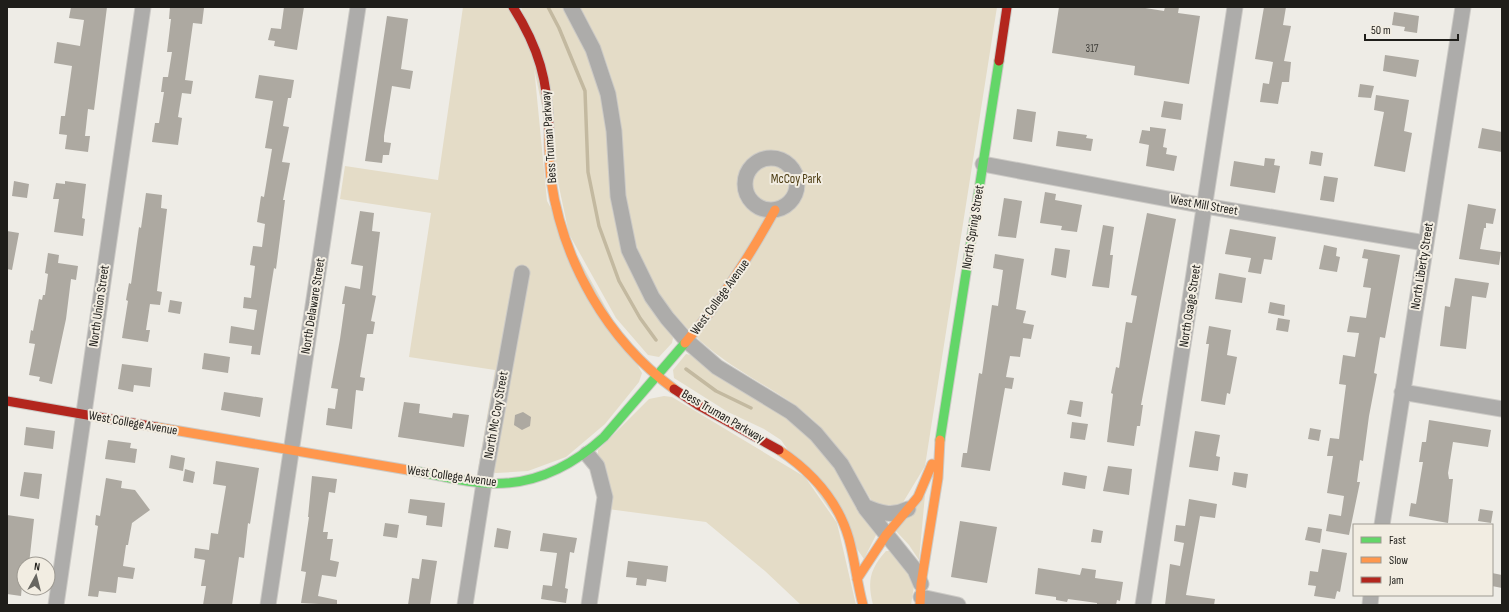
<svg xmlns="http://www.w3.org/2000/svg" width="1509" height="612" viewBox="0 0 1509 612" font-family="'Sofia Sans Condensed',sans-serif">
<rect width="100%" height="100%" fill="#eeece6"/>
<path fill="#e4dcc7" d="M463,7H509L532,46L547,201L642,373L639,382L605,424L566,457L528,471L496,473L478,469L495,370L409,357L431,213L340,199L345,166L438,180Z
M521,7H564L590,57L607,114L612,209L621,245L673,338L672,343L659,357L648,355L616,318L569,234Z
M580,7H997L925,466L899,509L873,503C855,473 838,442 811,418C789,398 762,385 738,369C707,349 677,323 658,291C637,257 626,218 623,178C621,149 622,119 615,91C608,61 595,33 580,7Z
M686,354L696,356L778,410L824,450L877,533L864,559L781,440L764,429L728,412L674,378L673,370Z
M664,396L672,397L805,477L837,523L856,605H801L765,571L706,522L608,509L598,459V450L649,399Z
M925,495L919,560L909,545L896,531Z
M886,551H892L901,557L914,586L911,605H873C867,581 870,569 886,551Z"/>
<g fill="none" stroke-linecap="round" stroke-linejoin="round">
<path stroke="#c3b9a0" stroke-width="3.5" d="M548,7L559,28L585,91L588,172L599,226L619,281L640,318L656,340
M686,369L716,391L751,408"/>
</g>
<path fill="#ada9a1" d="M71,7H107L94,110L88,109L85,136H90L88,152L65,149L67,135L59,134L61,116H65L72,66L54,63L57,42L80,46L84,20L69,18Z
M170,7L204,8L202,24L193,23L185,80L193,81L191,94L182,93L178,117L182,118L178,145L152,142L155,123H159L164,92H161L163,77H168L172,52H167L171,19H169Z
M284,7H304L297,50L274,46L275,41L268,40L271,28L281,29Z
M1059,7H1139L1164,11L1165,7H1179L1178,13L1200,16L1189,84L1134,75L1135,66L1052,53Z
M1264,7H1286L1283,25L1291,26L1284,61L1291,62L1289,82H1282L1278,104L1260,102L1263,83L1269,84L1273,62L1255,59Z
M1394,12L1419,16L1417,33L1404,31L1405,27L1392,25Z
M387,16L408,19L401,69L413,71L410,89L392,86L384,136V142L391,143L389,155H383L382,163L365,161Z
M1385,55L1419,60L1416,77L1383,71Z
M259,75L294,80L291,98H288L283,126L289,127L282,162L290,163L283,200H285L276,269L274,268L260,355L251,354L252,346L229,343L231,326L254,330L257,310L243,308L244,297L251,298L255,266L250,265L253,246L262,247L265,224L257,222L261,196L264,197L272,149L265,148L273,101L255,98Z
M1360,84L1374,86L1371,98L1358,97Z
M1376,95L1409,100L1404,131L1412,133L1405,172L1374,166L1384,112L1374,110Z
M1164,101L1183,104L1181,120L1161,117Z
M1017,109L1036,112L1032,142L1013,139Z
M1150,127L1166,129L1163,147L1167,148L1166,154L1177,156L1174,171L1146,166L1149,145L1139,143L1142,130L1150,131Z
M1482,128L1502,132V152L1478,148Z
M1058,131L1087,135L1086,138L1093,139L1091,151L1056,146Z
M1311,151L1323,153L1321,166L1309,164Z
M1265,158L1275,159L1274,165L1280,166L1275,193L1230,186L1234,161L1264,166Z
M1324,176L1338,178L1334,202L1320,200Z
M14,181L29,184L27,198L12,196Z
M65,181L86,184L82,218L85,219L83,236L54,232L59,199H53L56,183L65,184Z
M1045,192L1056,194L1055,200L1082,205L1077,232L1061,230L1062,226L1040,223Z
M146,193L162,195L161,208L167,209L157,291L162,292L160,305L150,304L146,330H150L148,342L122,338L128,301L126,300L129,283L131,284L139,227L141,228Z
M1004,198L1022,201L1016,238L998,236Z
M1468,204L1496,209L1493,224L1486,223V228H1484L1480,249L1501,252L1499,265L1459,259Z
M360,211L374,213L372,231L380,232L372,295L376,296L371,321L375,322L373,334H367L360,377L365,378L363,391L356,390L352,429L326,425L328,408L335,409L338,389L331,388L340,339L345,304H342L345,286L360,289L363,266L351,264Z
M1147,213L1176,219L1141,405H1143L1140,426H1137L1134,446L1107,442L1113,394L1111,393L1116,367L1119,368L1126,322L1132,323L1137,296L1131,295Z
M1103,225L1114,227L1110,255H1113L1109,288L1092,286Z
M1230,229L1276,237L1272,260L1264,259L1261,274L1248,272L1251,258L1225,254Z
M7,231L19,233L12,270L7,269Z
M1324,245L1337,248L1336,256L1340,257L1337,272L1319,269Z
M1055,248L1070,250L1066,278L1051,275Z
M1364,249L1400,255L1385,338L1380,337L1374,373L1377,374L1369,416L1363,461L1360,460L1357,482H1360L1349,535L1326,531L1329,514L1341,516L1344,496L1327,493L1333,456H1327L1330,438L1339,439L1346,385L1339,384L1343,355L1355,357L1359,333L1347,332L1350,316L1366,318L1371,288L1363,287L1368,259L1362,258Z
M48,253L59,255L58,263L78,266L76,280L71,279L66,319L52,384L39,381L40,377L29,375L35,344L29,343L31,330L33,331L39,299L42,300L43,295H45L48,274L45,273Z
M995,254L1024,259L1016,309L1026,311L1023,323L1034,325L1031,339L1023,338L1020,357L1010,356L1006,377L1014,378L1012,389L1005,388L990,471L961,467L963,453H967L979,373L982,374L992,305L998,306L1003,270L993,268Z
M1219,273L1246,278L1242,303L1215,299Z
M1455,278L1489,283L1486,298L1472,296L1466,349L1440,346L1445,306L1450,307Z
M170,300L182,302L180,314L168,312Z
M1270,302L1285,305L1284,316L1268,313Z
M1278,318L1290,320L1288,332L1276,330Z
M1209,326L1231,330L1227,355L1237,357L1230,394L1227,393L1225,405L1201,401L1209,344H1206Z
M204,353L230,357L228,373L202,369Z
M122,364L152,368L150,387L134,385L133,392L118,389Z
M224,392L263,398L260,417L221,410Z
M1070,400L1083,402L1081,417L1067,414Z
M404,402L420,404L419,413L452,418L453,413L469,415L464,447L398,437Z
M523,412L531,417L530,426L522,430L514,425L515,415Z
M1429,420L1491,430L1488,447L1453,442L1448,473L1449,479H1453L1448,523L1409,516L1411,503L1416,504L1423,462H1419L1422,442H1426Z
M1072,422L1088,424L1085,440L1070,438Z
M26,427L55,431L53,449L24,445Z
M1310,428L1321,430L1319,441L1308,439Z
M1195,431L1220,435L1216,456L1220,457L1218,471L1189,467Z
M108,440L131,443L130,448L137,449L135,463L105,459Z
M171,455L185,458L183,471L169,468Z
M216,461L259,468L250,524L248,523L244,558L239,557L232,605H203L206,586H201L205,560L194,558L195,548L209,550L211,533L218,534L226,486L213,484Z
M1108,466L1132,469L1129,495L1103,491Z
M185,469L195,472L193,483L183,481Z
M24,472L42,474L39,499L20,496Z
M1064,472L1087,476L1085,489L1062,485Z
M1234,472L1248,474L1246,488L1232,485Z
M312,476L337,479L335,493L329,492L323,532H328L327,539H333L330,560L339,562L336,577L322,575L318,596L337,600V605L301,603L306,572L301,571L309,517H308Z
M106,478L122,481L121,488L135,490L150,510L132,523L128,545H126L123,566L135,568L133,579L118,577L116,593L99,591L98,597L88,596L98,526L95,525L96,515L100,516Z
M410,499L445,503L442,527L426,525L427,516L408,513Z
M1189,499L1217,504L1215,518L1200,516L1186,595L1215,599L1214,605H1165L1170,564L1180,566L1184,543L1174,541L1176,525L1185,526Z
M1480,509L1493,511L1491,523L1478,521Z
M7,515L34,519L29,564H24L21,596L7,594Z
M960,521L997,527L987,583L951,577Z
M385,523L399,525L397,538L383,536Z
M1308,527L1322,529L1320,543L1305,540Z
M497,528L511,531L508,549L494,547Z
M1093,529L1103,531L1101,543L1091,542Z
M543,533L577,538L574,553L570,552L565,588L568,589L566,603L541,599L543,585L552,586L557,553L540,551Z
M1322,549L1347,553L1340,592L1337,591L1335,599L1314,596L1316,586L1308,585L1310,571L1318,572Z
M422,559L437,561L430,605H408L412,578L419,579Z
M628,561L668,566L666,582L647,579L646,586L636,585L637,578L626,577Z
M1038,568L1080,575L1082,568L1096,570L1095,578L1123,582L1120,601L1117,600L1116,605H1097V603L1068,599L1067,602L1056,600V597L1035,594Z
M1492,573L1502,575V588L1492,586Z"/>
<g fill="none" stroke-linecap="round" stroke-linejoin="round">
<g stroke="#cccac6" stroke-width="17">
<path id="street" d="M571,7L593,49L608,94L614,131L618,196L629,250L652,297L667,318L687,341L717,367L791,412L816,434L841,464L866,509L915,570L921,584
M745 184a26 26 0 1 1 52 0a26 26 0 1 1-52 0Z
M983,164L1205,206L1425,243
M1402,392L1502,409
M587,454L597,466L605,497L589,605
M864,506C880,513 892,517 908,509
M1382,525L1463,7
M921,597L958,605
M56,605L143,7
M268,605L358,7
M465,605L484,483L522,273
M1143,605L1235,7
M1370,605L1371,595"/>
</g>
<g stroke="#cccac6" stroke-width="11">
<path id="fast" d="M940,440L999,61
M408,470C433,474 459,481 484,483C530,487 571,467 604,437L685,343"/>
</g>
<g stroke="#cccac6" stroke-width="11">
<path id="slow" d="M549,129C549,146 549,163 551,180C563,262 607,340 674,389
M685,343C720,303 749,257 775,210
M156,427L408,470
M779,450C812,472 838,500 849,539C855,561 857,583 863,605
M857,579L886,535L918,497L932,464
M920,605L921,584L938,478L940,440"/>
</g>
<g stroke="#cccac6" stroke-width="11">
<path id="jam" d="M513,7C539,48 548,81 549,129
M999,61L1007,7
M674,389L698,405L779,450
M7,401L156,427"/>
</g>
<use href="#street" stroke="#adacaa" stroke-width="15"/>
<use href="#fast" stroke="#63d668" stroke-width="9"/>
<use href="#slow" stroke="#ff974d" stroke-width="9"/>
<use href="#jam" stroke="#b3261e" stroke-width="9"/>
</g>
<g text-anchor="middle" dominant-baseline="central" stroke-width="4" stroke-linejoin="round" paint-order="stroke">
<g font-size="11" fill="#42413c">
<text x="1092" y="48">317</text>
</g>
<g font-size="13" fill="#1f1e1a" stroke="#f2ede2">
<text transform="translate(549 137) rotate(-94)">Bess Truman Parkway</text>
<text transform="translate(1204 205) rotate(10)">West Mill Street</text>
<text transform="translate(973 227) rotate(-81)">North Spring Street</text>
<text transform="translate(1422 266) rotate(-81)">North Liberty Street</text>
<text transform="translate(720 297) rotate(-54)">West College Avenue</text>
<text transform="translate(99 306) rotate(-82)">North Union Street</text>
<text transform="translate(313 306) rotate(-81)">North Delaware Street</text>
<text transform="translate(1190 306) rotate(-81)">North Osage Street</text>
<text transform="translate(496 415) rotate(-80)">North Mc Coy Street</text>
<text transform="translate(723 416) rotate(30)">Bess Truman Parkway</text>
<text transform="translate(133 423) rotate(10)">West College Avenue</text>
<text transform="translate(452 476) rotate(8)">West College Avenue</text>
</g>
<g font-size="13" fill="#4d3d13" stroke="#f2ede2">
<text x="796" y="179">McCoy Park</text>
</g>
</g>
<rect width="1509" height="612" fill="none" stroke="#1f1e1a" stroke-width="16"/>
<rect x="1353" y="524" width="140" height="72" fill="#f2ede2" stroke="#9e9a92"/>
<rect x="1361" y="537" width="20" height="6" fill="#63d668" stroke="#9e9a92"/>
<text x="1389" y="544" font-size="12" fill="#1f1e1a">Fast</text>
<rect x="1361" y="557" width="20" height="6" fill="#ff974d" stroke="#9e9a92"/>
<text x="1389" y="564" font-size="12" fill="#1f1e1a">Slow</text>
<rect x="1361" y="577" width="20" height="6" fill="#b3261e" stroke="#9e9a92"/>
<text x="1389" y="584" font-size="12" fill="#1f1e1a">Jam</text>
<g transform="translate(36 576) rotate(7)"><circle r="19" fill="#f2ede2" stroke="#9e9a92"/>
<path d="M0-3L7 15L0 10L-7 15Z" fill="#676661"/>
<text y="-6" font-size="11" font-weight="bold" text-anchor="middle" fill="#1f1e1a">N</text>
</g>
<path d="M1365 34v6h93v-6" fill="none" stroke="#1f1e1a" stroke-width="2"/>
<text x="1371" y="34" font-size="12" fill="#1f1e1a" stroke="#f2ede2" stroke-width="3" paint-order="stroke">50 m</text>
</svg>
